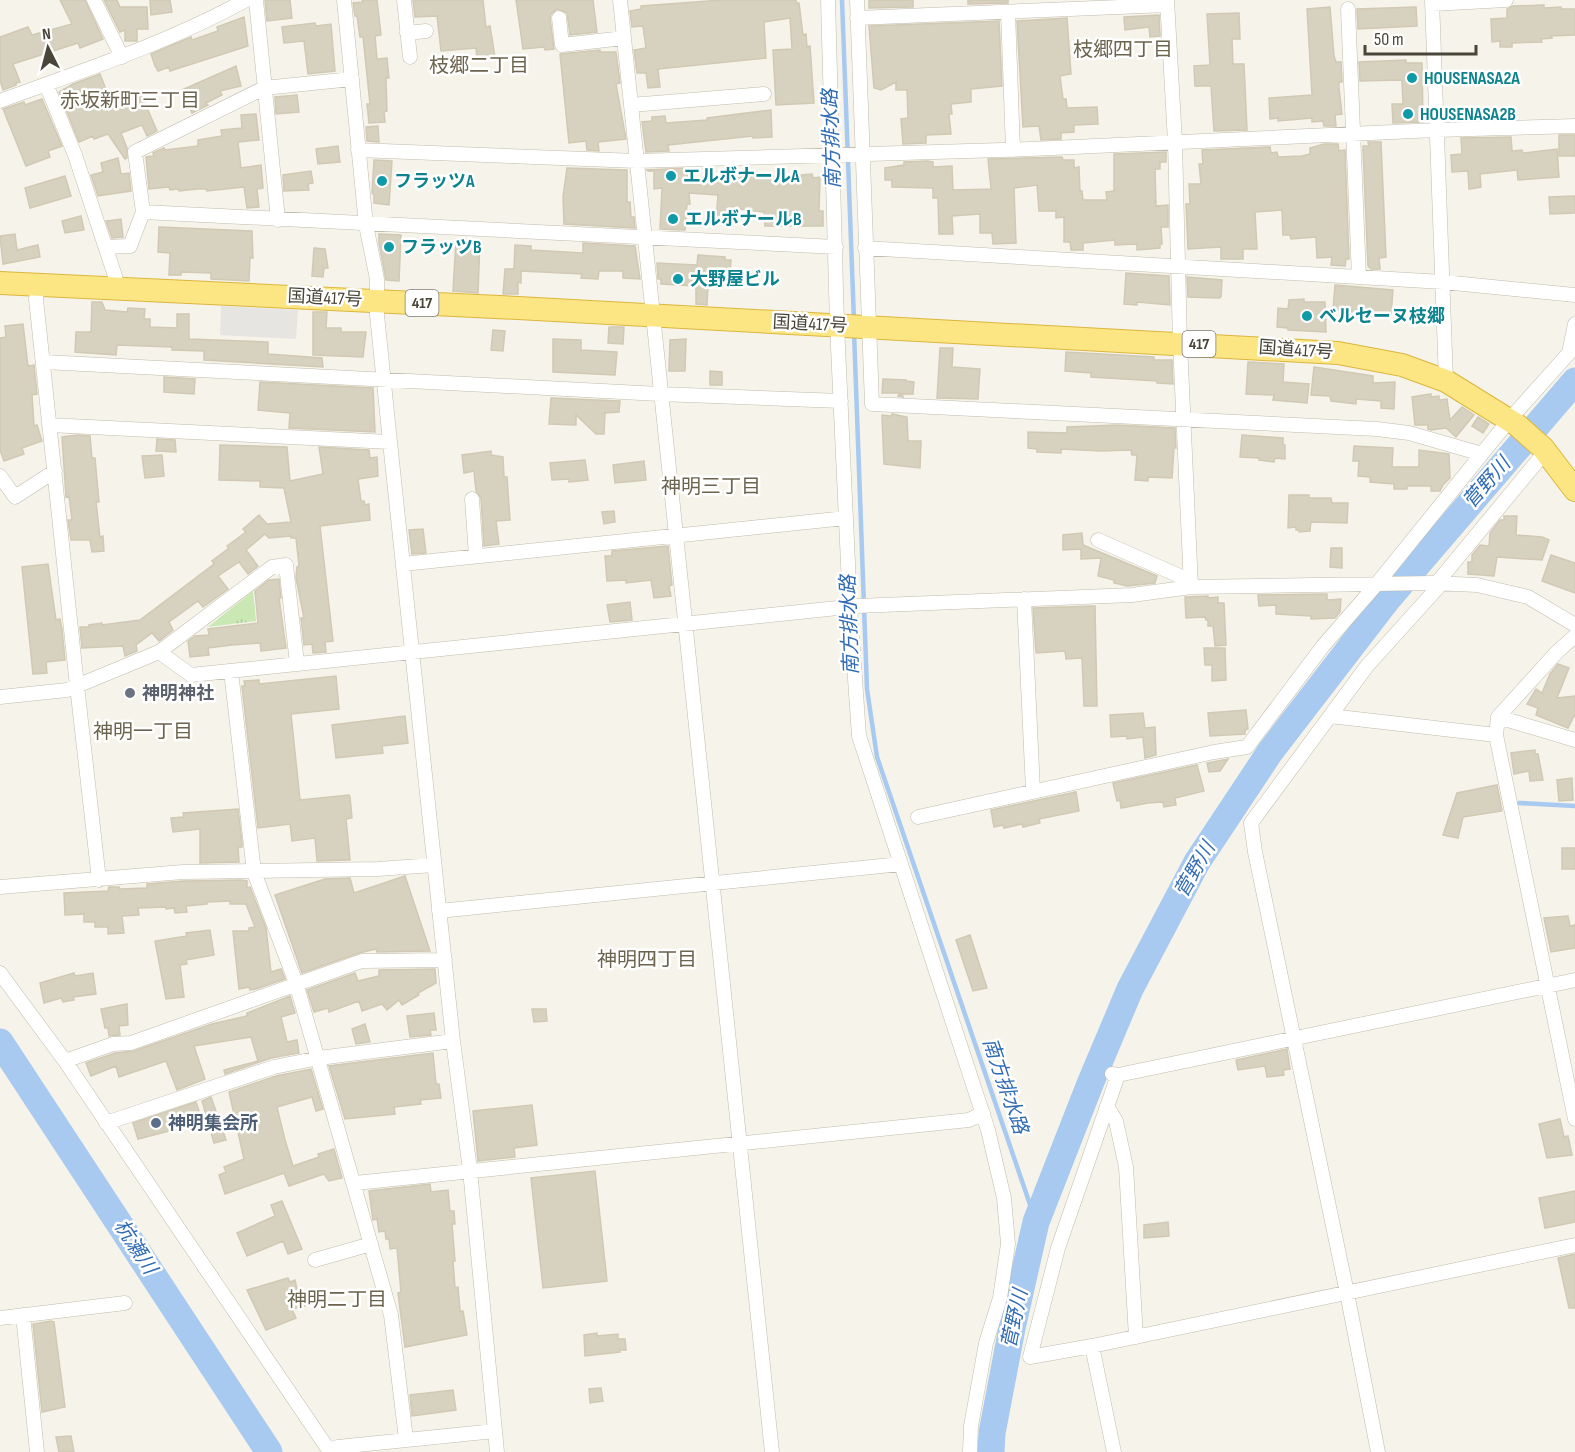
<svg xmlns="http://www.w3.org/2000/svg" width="1575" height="1452" viewBox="0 0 1575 1452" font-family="'Sofia Sans Condensed','Noto Sans JP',sans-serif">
<defs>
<pattern id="park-tufts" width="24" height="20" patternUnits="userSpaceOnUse" patternTransform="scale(1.5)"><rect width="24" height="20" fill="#cae8b4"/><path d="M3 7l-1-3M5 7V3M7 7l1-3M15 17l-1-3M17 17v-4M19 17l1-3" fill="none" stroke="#afc89c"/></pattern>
</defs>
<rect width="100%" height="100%" fill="#f5f3ea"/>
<path fill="url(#park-tufts)" d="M253,591L256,621L208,627Z"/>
<path fill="#e7e5e2" d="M221,306L298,310L296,339L220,335Z"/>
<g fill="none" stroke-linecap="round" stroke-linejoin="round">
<path stroke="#a8c9f0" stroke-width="4.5" d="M842,0L854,321
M854,332L867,689L877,757L1036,1222
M1519,803L1575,806"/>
<path stroke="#a8c9f0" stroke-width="27" d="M0,1042L269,1452
M991,1452L992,1433L1012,1328L1036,1222L1090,1084L1130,989L1197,862L1270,752L1387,600L1575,381"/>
</g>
<path fill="#d7d1c0" stroke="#d1c9b3" stroke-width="1.5" d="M60,0H85L103,39L80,48L78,43L13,64L20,82L16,83V85L3,90L0,80V37L28,27L32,35L72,24Z
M104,0H117L120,7H147L148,29H137V41H125V30L120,32Z
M150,0H170L172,12L151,15Z
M265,0H290L292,18L267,21Z
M362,0H377L381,35L375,36L377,59L387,58L389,78H386L387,111L384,112L385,122L369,123L367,104H370L363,37H360L357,16H355L353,3L363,2Z
M413,0H483L486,27L490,26L495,57L477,59L476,48L441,51L437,16L415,17Z
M516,0H593L597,32L570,35L567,13L557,9L551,14L550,18L554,49L545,50L544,47L523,49Z
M722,0H796V3H799L803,35L806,34L807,47L810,46L814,103L776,105L773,50L792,49L790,18L764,22L766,58L658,69L660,87L648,88L646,73H637L634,50L646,48L643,26L632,27L630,11L641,9V6Z
M869,0H913V7L869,8Z
M968,0H1008V3L968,4Z
M1544,5V8L1561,7V9H1575V35L1551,36L1552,38L1541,39L1542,42L1512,43V47H1500V41L1492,42L1491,19L1507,18V9L1513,6Z
M1330,7L1334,56L1336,62H1341L1342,82H1339V88L1342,114L1335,115L1336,126H1324L1323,121L1312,122V118L1278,121V118L1270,119L1269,98L1312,95L1307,9Z
M1416,7L1417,26L1358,29L1357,9Z
M1239,13L1240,39H1232L1233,64H1244L1247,130L1214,131L1211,86H1195L1194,66L1210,65L1207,14Z
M1159,15L1160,36L1150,37L1149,27L1125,30L1124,17Z
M244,17L248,46L170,71L169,67L158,71L155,66L151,54L191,37L192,40L218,31L217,27Z
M1067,18L1071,74L1060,76L1063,99H1066L1067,108L1097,107L1098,124L1074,125V132L1061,133V139L1041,140L1039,126L1023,127L1017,21Z
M999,21L1002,86L971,89V102L951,104L952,114H949L951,134L926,135V143L903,144L901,119L908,118L907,90H896V82L881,90L874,88L869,26Z
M315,23L316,26L331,24L335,71L308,74L304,41L284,43L282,27Z
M600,50V52H616L620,83L616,84L626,139L598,142L599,151L587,150L586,141L569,143L560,54Z
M1406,60V63H1422L1423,122L1393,123L1392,104H1403L1402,80L1360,81L1359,62Z
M236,66L241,86L220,91L222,95L206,103L208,105L192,113L182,90Z
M100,74L111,102L140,93L141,94L157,131L147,136L142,125L121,133L127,148V158L125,159L108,134L94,139L93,136L79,142L59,92L73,84Z
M297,95L299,112L276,114L275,97Z
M42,99L62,146L48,151L50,157L26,166L3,109L24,102L25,105Z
M771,110L772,137L753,138V136L668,145L669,151L646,152L642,122L652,121V117L665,116L666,123L707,120V118Z
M256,114L259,140L238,142L241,168L261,165L263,188L257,189L259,207L247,208L244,187L207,191L206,189H198L179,191L178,189L170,190L169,187L149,189L146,157L154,156L153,153L164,148L165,150L198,146V140L222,136L221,130L242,128L241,115Z
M378,126L379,142L367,141L366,127Z
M1559,135H1575V156H1559Z
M1511,137L1512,151L1522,150L1523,153L1557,149L1559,177L1518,180L1517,170L1480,174L1481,187L1469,189L1468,171L1452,172L1451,155L1462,154L1461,138Z
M1368,142H1381L1386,257L1379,258L1380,269H1371L1368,266L1363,148V146H1369Z
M1324,144H1338L1339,151L1345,150L1349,259H1346L1345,266L1331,265L1332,257L1317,258L1316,237L1291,239L1290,235H1283L1282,210L1255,212L1257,249H1243V259H1221V247L1188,249L1186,204H1190L1189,184H1201L1199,164H1203L1202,150L1270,147L1271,153L1277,152L1278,157L1302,156L1310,154V148Z
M338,146L340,162L318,164L316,149Z
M1166,152V162H1160V169H1155L1156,206L1168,205V227H1161L1162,244H1160V248L1137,250V244L1115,245V240L1083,243V250H1071L1070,242H1064V217L1056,218V211H1039L1037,185L1014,188L1016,243L993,244L992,233H980V214L952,216L953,234H939L938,198H933V188L892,187V180H885V168L904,165V162L927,161L933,162V167L952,166L953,190L991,189L988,159L1062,157L1063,160H1074V168L1079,167L1080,191H1082L1083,200H1107L1106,192L1114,191V154Z
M118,158L121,174L129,173L131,191L98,196L91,175L103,172L101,163Z
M374,160L392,161L389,205L374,203V195L372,193Z
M567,168L627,170V202H630L631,217H634L635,228L564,224L563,197Z
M687,168L688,177L718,179V175L801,177V175L812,174L813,178L820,177L819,211H823V226H765L764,212L740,209L738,224L716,222L718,195L689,193L690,204H687L685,230L660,229L662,188L654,189V171H648L647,170Z
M311,171L313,183L308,184L309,190L284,191L283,175Z
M65,176L71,196L30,208L25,188Z
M1575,196V213L1550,214L1549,197Z
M81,216L84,230L65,233L62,221Z
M121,219L123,237L112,238L106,221Z
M159,227L252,231L253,258H250L249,281L211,279V273L181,272V275H169L170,253L158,252Z
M15,234L17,250L38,245L40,257L3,264L0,236Z
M379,234L401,235L399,281L386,280L379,243Z
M456,239L480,240L478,293L453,291Z
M583,243L635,246L640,279L623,278V271H599L598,279L581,278L582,274L521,271V283L518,282V294H503L505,269H514L515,245L531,246V250L583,253Z
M314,248L325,249L328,268H324L323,277L312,276Z
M698,255L725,257V260H731L729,285H723V287L708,286L707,305L696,304V286L661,284V279H658L657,263L697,265Z
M1126,273L1169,276L1170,305L1137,302V305L1124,304Z
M1187,277L1222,280L1221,297L1219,298L1188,297Z
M1335,285L1393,290L1391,315L1333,310Z
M1304,299V302H1325L1326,332L1288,330V328L1277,327L1278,308L1288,309L1289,300Z
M92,302H102L105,310L127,312L128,308L145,309L144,319H150V327L177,328V314H189V339L268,342V354L322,358L323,367L204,360V351L172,350V347L117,345L116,355L75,352L76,332H91Z
M313,312H327L326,328H341V332H366L363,357L313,355Z
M23,324L28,366L34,365L37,394L32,395L34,426L37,425L42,441L22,448L24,454L4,461L0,450V338L6,337L5,326Z
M609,327H624L623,344L608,343Z
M493,330L505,331L503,351L491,350Z
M553,339L581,340V350L617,352L615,375L553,372Z
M686,339L685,371H669L670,340Z
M940,348H953L952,367L980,369L978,399L937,398Z
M1066,352L1154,357V360H1172L1173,384L1157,383V381L1091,377V373L1065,371Z
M1248,362L1284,364L1283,382L1309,384L1307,403L1273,400L1274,395L1246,394Z
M1314,367L1373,376V383L1395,382L1394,409L1381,408V401L1356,399V404L1331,401L1330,396L1311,395Z
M710,371L722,372V385H710Z
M164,377L195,379L194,394L164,392Z
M883,379L906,380V381L914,382L913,394H902L903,397L898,396L900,393H882Z
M260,382L373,388L375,432L289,428L290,413L258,410Z
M1431,394V397L1439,396V400L1447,399L1450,420L1462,407L1474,415L1456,437L1446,428L1431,430L1428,429V425H1415L1412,397Z
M551,398L620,401L619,412L605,413L604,434H596L576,415V425L549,424Z
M892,414L907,417L908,441H921L920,468L884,464L882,415L891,416Z
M1478,417L1489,424L1483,433L1472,426Z
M1117,425L1175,428L1176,448H1174L1172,478L1148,477V481L1135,480L1137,455H1132L1131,450L1101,451L1061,449V453L1037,452V449L1028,448V432L1067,433V427Z
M78,435L90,436L92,458H95L99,502H96L100,537L103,536L104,551L92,552L90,540H71L68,520H72L69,496L66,497L62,437Z
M1242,435L1283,438V445H1285V459L1275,458L1274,462L1259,460V458L1240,457Z
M157,439L175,440L176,452L156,451Z
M220,445L287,447L290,481L323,474L319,447L369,450L370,458L377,457L378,476L358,479L361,501H364L365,505L369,504L370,520L320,526L333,641L325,642L326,652L313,653L312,644L304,645L301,618H304L296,578L297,567L299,566L296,538H291V536L269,538L265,534L246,550L258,566L248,574L239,562L218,576L228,589L203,607L198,601L169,622L173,630L159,641L152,633L136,645L137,651L125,656L123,646L82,648L80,627H89V625L102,623V625L140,620L214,564L212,561L229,548L227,546L246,532L243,529L259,515L267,524L291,522L284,488L260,487V481L219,480Z
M1354,446L1393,448L1392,467H1419V450L1449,454L1450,478L1443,485L1440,491H1431V486H1407V489H1394V484L1370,482V477L1358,476L1359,461H1353Z
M491,451V455L503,457L504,477H507L510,520L496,521L499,544L484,546L481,498L476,491L474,471L464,473L462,455Z
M162,455L164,476L145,478L142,456Z
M585,460L588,480L569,482V479L552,480L550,463Z
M644,461L646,480L615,483L613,465Z
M1289,495H1309V498H1331L1332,503H1348L1347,523L1311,522L1310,531L1299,532V530H1296V527L1288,528Z
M614,511L615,522L604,524L602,512Z
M1504,516H1517L1516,535L1542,537L1549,540L1542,560L1497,557L1494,576L1468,574V562H1472V555L1480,545L1489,546L1490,533L1500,520H1504Z
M423,529L426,553L412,554L409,530Z
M1082,533L1083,545L1157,576L1155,583L1127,586L1114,583V580L1098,576L1101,558L1081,559V549L1063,550V535Z
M668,546L672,585L669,586L671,596L654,598L651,580L626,583V580L607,581L605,556H612V551Z
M1331,548H1342V568L1330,567Z
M1551,555L1575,563V593L1542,581Z
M48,564L56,620L60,619L62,629L65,660L46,662L47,673L33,674L22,567Z
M279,579L281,598H279L286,648L261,651L260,643L232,645L208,648L209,655L190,657L188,641L195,636L209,635L208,629L258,623L255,591L269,580Z
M1327,594V600L1341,599L1340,612L1335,618L1311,619V616L1276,614V605L1259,606L1258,595Z
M1208,596V598L1218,597V603H1224L1226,645L1215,646L1213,626H1208V620H1206L1205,617L1186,618L1185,597Z
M630,602L632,620L610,622L607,605Z
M1095,606L1097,706H1084L1082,658L1066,659L1065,651L1036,653L1033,608Z
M1204,648H1225L1226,680L1212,681V665H1205Z
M1558,664L1569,668L1557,698L1575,696V714L1568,728L1536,715L1538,708L1527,704L1536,689L1542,693L1550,674Z
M336,676L339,709L291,714L300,800L349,795L350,797L352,818L346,819L350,860L317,861L315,838L292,841L290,824L258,828L242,686H245L244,681L259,680V684Z
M1246,710L1248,729L1245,730V734L1210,736L1208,713Z
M1143,713L1145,728L1155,727L1156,755L1145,758L1143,737L1127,739V736L1111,737L1110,715Z
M405,716L408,743L382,746L383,753L336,758L332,725Z
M1535,750V754H1538L1543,780L1530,781L1529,771L1514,774L1511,753Z
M1228,759L1220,771L1209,772L1207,763Z
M1197,765L1204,791L1175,798L1176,805L1164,807L1163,802L1148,803L1121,808L1120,800L1117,801L1113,783Z
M1572,778L1573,800L1559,801L1557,780Z
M1497,785L1502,811L1463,817L1458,838L1443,835L1457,793Z
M1076,792L1079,811L1039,819L1040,823L1023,827L1022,824L1004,828L1003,825L994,827L991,810Z
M238,809L242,843V847H238L239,862L200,863V829L173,832L171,818L184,817L183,813Z
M1562,848H1575V869H1562Z
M405,876L430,951L377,952L376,949L359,953L302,973L275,895L325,879L350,878L354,893Z
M241,880L247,881V888L250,887L266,928L271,972L281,969L285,979L256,989L250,990L249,987L239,989L233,931H249V928L255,927L246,904H230V901L207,902V904L186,906L187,912L175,913L174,908L166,909V907L138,908L139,915L122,916L124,933L108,934V927H95V922H84V914L65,915L64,893L108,891L109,887H119L120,889L147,888V884L183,881Z
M1568,916L1570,926L1575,925V948L1551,952L1544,918Z
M210,930L214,955L186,960L187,964L180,965L184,997L166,999L155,941L187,936L186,933Z
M970,935L987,988L973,991L956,940Z
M435,969L436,983L418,993L419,995L402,1005L399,1000L387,1010L382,1004L362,1011L359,1001L329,1012L328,1008L314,1012L307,990L355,973L358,981L379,976V970Z
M74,973L75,976L93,973L96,994L73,997L74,1000L63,1002L61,998L44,1003L40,983Z
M290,996L295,1013L281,1017L287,1042L297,1040L299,1053L271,1058L225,1074L224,1070L258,1061L251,1037L194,1046L205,1079L177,1090L166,1061L119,1077L116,1066L91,1076L86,1063L115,1053L134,1051L212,1024L247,1016V1013Z
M127,1004L128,1025L119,1026L120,1035L109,1036L108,1028H105L101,1009Z
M532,1009H546L547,1021L534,1022Z
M434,1013L436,1030H430L431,1035L410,1037L407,1016Z
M365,1024L370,1042L356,1044L352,1029Z
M1287,1049L1290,1069L1283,1070L1284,1075L1267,1077L1265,1066L1238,1070L1236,1060Z
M433,1053L436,1084H439L441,1098L420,1100L421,1104L394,1107L395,1114L345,1119L329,1066Z
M311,1069L323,1109L316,1111L312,1097L277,1107L285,1140L293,1166L319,1157L318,1154L334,1149L342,1178L329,1181L324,1174L289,1186L284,1173L225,1194L219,1175L226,1172L224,1167L244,1159L229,1092L276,1076Z
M211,1097L226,1140L214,1143L202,1101Z
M196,1102L201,1117L179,1124L181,1128L138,1139L133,1123Z
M532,1105L537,1145L514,1148L515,1157L478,1161L473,1111Z
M1560,1119L1564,1137L1568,1136L1572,1155L1547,1158L1539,1124Z
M595,1171L607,1281L543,1288L531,1178Z
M430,1184L431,1192L448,1190L450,1211H454L455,1224H452L455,1261H453L455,1288L458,1287L460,1311H463L467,1335L405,1347L400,1309L398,1293L401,1292L397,1248L390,1249L389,1239H386L385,1231L379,1232L377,1219L373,1220L369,1191Z
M1575,1191V1222L1545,1228L1539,1198Z
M282,1201L302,1249L288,1254L283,1241L247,1256L237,1233L275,1216L271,1205Z
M1168,1222L1169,1236L1144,1238V1225Z
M1575,1254V1308H1569L1558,1258Z
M288,1278L290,1282L295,1280L297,1289L300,1288L305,1306L292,1309L296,1318L266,1330L247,1290Z
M51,1321L54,1322L65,1407L42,1412L33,1324Z
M597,1333V1336L618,1334V1339H625L626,1350H620V1352L585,1356L584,1335Z
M601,1388L603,1401L590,1403L589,1389Z
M453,1390L456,1410L412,1416L410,1395Z
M71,1436L74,1452H59L56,1437Z"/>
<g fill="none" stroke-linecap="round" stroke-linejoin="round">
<g stroke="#c1bcad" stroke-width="15">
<path id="minor" d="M94,0L122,57
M256,0L278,220
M344,0L366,225L377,279V315L390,442L453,1041L470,1170L497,1452
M404,0L410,57
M620,0L772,1452
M828,0L837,325L850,607L859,736L988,1130L1004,1198L1008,1244L1000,1298L986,1343L971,1426L970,1452
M857,0L872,404L1377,429L1409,433L1482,454
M1167,0L1175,142L1180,343L1191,587
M1432,0L1446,381
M1432,4L1506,0
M1348,9L1359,277
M1008,12L1013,150
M559,18L562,45L624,38
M857,18L1167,5
M407,33L426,31
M46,84L75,155L115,276L117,288
M0,101C84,70 168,43 246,0
M631,105L764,94
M358,150L637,161L1031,149L1436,130L1575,126
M143,212L135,152L264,88L352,79
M106,247L130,246L143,212L836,247
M865,248L1443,282L1575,295
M38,286L36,299L77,686L99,880
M44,362L660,394L841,401
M49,425L390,442
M0,476L15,497L55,471
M472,499L476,556
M1098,540L1191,581
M403,564L846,518
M1436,584L1545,452
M1024,599L1033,791
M1575,636L1557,652L1498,717L1496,735L1575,1119
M159,652L272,567L286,565L297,664
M231,671L254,872L296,983L391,1315L406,1439
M0,697L67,690L159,652L191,675L857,606L1132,595L1191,587L1433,583L1477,585L1528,597L1575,625
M1330,716L1496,735
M1498,717L1575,740
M918,817L1214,752L1247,747L1323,646L1376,585L1510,419L1569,353L1575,324
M0,887L183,872L378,869L434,865
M439,911L901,864
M0,973L65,1061L330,1452
M65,1061L113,1044L131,1043L362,961L445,960
M1112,1074L1118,1075L1575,980
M1118,1075L1058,1248L1030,1357L1092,1346L1575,1245
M1107,1106L1116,1121L1126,1167L1136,1337
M106,1123L274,1067L319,1058L453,1041
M355,1183L969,1120L983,1113
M315,1260L371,1244
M23,1315L37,1452
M0,1318L125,1303
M1092,1346L1114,1452
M329,1450L338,1447L495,1431
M1378,1452L1347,1293L1255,852L1251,823L1367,666L1441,584"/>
</g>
<g stroke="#dcb63d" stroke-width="24">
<path id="trunk" d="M0,283L518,308L1338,353L1402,365L1446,381L1517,425L1543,448L1575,490"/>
</g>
<use href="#minor" stroke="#fff" stroke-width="14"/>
<use href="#trunk" stroke="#fce684" stroke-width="22"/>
</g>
<g fill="#0f9aa8" stroke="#fff" stroke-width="2">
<circle cx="1412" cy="78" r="6"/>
<circle cx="1408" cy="114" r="6"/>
<circle cx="671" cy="176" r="6"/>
<circle cx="382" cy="181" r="6"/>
<circle cx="673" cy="219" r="6"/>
<circle cx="389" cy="247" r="6"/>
<circle cx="678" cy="279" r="6"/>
<circle cx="1307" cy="316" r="6"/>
</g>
<circle fill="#6b7280" stroke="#fff" stroke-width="2" cx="130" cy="693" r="6"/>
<circle fill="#5c6f8a" stroke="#fff" stroke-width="2" cx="156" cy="1123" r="6"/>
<g text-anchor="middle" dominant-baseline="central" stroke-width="5" stroke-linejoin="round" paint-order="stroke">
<g fill="#fff" stroke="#807d74" stroke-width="1.5">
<rect x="405.5" y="290" width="33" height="26" rx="4.5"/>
<rect x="1182.5" y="331" width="33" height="26" rx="4.5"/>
</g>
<g font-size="16" font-weight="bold" fill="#494538">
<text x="422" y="303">417</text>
<text x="1199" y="344">417</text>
</g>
<g font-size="18" font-weight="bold" fill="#0d838f" stroke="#fff" text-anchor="start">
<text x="1424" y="78">HOUSENASA2A</text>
<text x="1420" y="114">HOUSENASA2B</text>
<text x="683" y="176">エルボナールA</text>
<text x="394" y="181">フラッツA</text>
<text x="685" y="219">エルボナールB</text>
<text x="401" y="247">フラッツB</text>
<text x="690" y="279">大野屋ビル</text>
<text x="1319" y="316">ベルセーヌ枝郷</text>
</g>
<g font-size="18" fill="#494538" stroke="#fff">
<text transform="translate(325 298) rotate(3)">国道417号</text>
<text transform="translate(810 324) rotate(3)">国道417号</text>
<text transform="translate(1296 350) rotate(4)">国道417号</text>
</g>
<g font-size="18" font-weight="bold" fill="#5b616d" stroke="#fff" text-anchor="start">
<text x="142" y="693">神明神社</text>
</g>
<g font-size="18" font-weight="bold" fill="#4e5e75" stroke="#fff" text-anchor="start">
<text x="168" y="1123">神明集会所</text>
</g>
<g font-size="20" fill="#6c644f" stroke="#fff">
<text x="1123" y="50">枝郷四丁目</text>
<text x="479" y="66">枝郷二丁目</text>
<text x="130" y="101">赤坂新町三丁目</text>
<text x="711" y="487">神明三丁目</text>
<text x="143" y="732">神明一丁目</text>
<text x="647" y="960">神明四丁目</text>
<text x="337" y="1300">神明二丁目</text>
</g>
<g font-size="20" font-style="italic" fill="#316cb5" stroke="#fff">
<text transform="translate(832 139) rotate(-92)">南方排水路</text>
<text transform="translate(1487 483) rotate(-49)">菅野川</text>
<text transform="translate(850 625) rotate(-92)">南方排水路</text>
<text transform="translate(1195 870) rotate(-60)">菅野川</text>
<text transform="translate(1005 1086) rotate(71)">南方排水路</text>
<text transform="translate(135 1247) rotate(57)">杭瀬川</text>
<text transform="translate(1015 1319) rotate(-78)">菅野川</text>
</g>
</g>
<g transform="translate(48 48) rotate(354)" stroke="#ffffff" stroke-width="4.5" paint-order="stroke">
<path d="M0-4.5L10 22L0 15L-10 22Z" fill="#494538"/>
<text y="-9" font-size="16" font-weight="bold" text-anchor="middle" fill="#494538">N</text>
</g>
<path d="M1365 45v9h111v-9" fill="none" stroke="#494538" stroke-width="3"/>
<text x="1374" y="45" font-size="18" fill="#494538" stroke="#ffffff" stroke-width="4.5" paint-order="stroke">50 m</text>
</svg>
